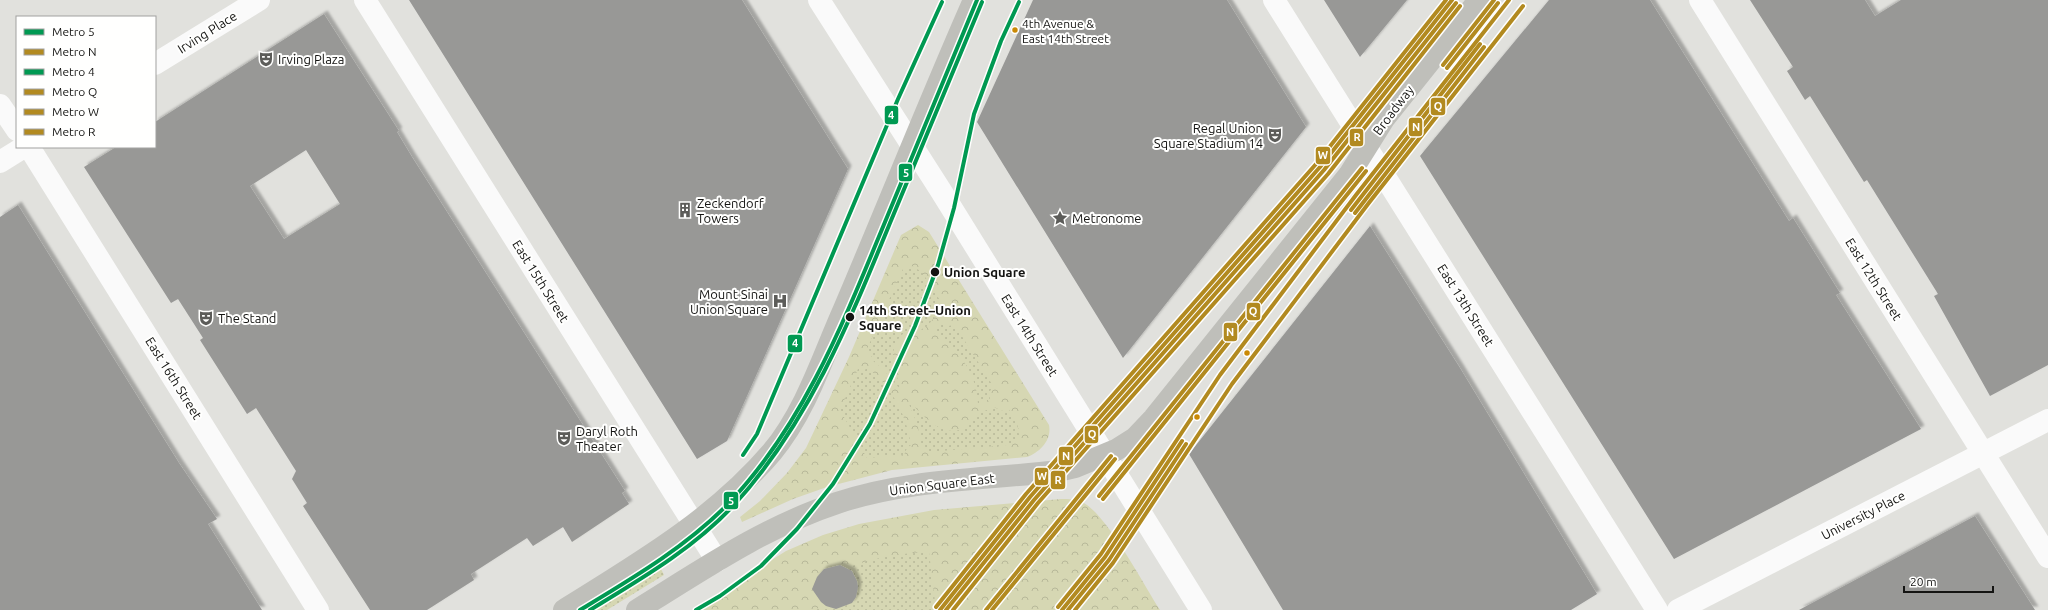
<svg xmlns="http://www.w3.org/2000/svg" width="2048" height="610" viewBox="0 0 2048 610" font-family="Ubuntu,sans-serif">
<defs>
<pattern id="park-crowns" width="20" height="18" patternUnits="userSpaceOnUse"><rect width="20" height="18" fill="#d6d7b3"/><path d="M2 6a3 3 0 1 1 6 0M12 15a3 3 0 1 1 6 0" fill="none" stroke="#b7b899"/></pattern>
<pattern id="garden-dots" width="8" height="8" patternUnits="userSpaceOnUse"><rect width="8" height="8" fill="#d6d7b3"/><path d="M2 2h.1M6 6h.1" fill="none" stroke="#b7b899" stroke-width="1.8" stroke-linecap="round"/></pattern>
<filter id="shadow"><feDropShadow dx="3.5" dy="-3.5" stdDeviation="1" flood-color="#0004"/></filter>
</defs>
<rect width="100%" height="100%" fill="#e1e1dd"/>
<path fill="url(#park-crowns)" d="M918,225L929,232L1049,425C1052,440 1040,452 1027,457L892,470L827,487L793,499L742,522L740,517L760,501L787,473L806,448L849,357L901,235Z
M1061,499C1069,499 1077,499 1084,503C1109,518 1143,584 1160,610H692L786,551L823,535L859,524L934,510Z"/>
<path fill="url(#garden-dots)" d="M912,266L922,272L941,302L936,306L937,314L925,329C889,325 887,363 902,387L899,388L883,369L872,360V353L867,349L901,273L903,269Z
M942,321L948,326L955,325L993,386L989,393L990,399L978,404C977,373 958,348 933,332Z
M867,367C892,388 906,413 911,445L907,448L904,455L867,458L840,410L858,369L865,370Z
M911,402C923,418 947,441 968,426C972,423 974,416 977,414C982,411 989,410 994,407L1002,411L1008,408L1017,422L1019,435L1011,443L1007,445L930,452L921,445L918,426L909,404Z
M929,552L936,610H812L826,606L839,608L852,603L857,594L858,584L854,574L846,568C873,558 900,553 929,552Z
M660,567L664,575L607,610H589Z"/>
<path fill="#989896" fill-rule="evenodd" filter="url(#shadow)" d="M409,0H742L848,169L727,441L697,459Z
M1033,0H1227L1306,127L1123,358L977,122Z
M1324,0H1407L1360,57Z
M1549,0H1650L1789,221L1793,218L1820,261L1840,293L1836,295L1921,429L1674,559L1420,156Z
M1750,0H1865L1875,16L1901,0H2048V365L1990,396L1934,296L1938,294L1867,180L1864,182L1810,96L1805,100L1787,71L1793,67Z
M324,14L399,131L397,132L412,157L625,491L622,493L629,504L572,542L563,527L533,546L527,538L471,574L474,580L427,610H370L303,506L307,503L292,479L296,471L256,408L247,414L200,340L203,338L178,299L171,303L84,167L116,147H155V122ZM306,150L340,204L284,239L250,186Z
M18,205L179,463L217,519L208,524L262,610H0V217Z
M1370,226L1460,368L1597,594L1571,610H1283L1189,454Z
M1975,516L2035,610H1799Z
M840,565L852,571L857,581L858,587L856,597L852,603L836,609L826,606L821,602L812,589L817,577L824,569Z"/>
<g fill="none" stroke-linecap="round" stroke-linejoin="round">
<path stroke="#fafafa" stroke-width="22" d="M365,0L717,561
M819,0L941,191L1201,610
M1274,0L1657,610
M1700,0L2048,557
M155,64L259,0
M0,105L17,130
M29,147L318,610
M0,162L24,147
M1678,610L2048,420"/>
<path stroke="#bfbfba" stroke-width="22" d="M564,610C638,564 715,519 772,452C806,411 823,356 844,309C888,206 929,102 974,0
M637,610C702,570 764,527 837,503C907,479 984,480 1058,471L1075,467L1116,450L1135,438L1154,418L1349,175L1384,119L1479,0"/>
<g stroke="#fffffe" stroke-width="7">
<path id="metro-1" d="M580,610C633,578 686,547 729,503C804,424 844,321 885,222C916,148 946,74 977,0"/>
</g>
<g stroke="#fffffe" stroke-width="7">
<path id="metro-2" d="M1443,65L1494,0
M1351,210L1480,44
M1099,496L1362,168
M940,610L1030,497L1320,167L1452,0
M986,610L1111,456
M1062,610L1105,557L1182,441"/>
</g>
<g stroke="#fffffe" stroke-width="7">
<path id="metro-3" d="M743,455L757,434L898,99L942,2
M590,610C641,579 693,549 734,505C808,424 849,323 890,223C921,149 951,75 982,2
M696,610L720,596L761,566L797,529L833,484L870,424L915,326L938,265L954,208L974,114L1001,41L1019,2"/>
</g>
<g stroke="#fffffe" stroke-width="7">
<path id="metro-4" d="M1447,68L1498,3
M1355,213L1484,47
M1103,499L1366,171
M946,610L1034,500L1324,170L1456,3
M992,610L1115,459
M1068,610L1109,560L1186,444"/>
</g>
<g stroke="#fffffe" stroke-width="7">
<path id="metro-5" d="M936,607L1026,494L1316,164L1446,0
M1058,607L1101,554L1220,375L1356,195L1509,0"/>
</g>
<g stroke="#fffffe" stroke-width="7">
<path id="metro-6" d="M953,610L1038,503L1328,174L1460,6
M1075,610L1113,563L1232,384L1368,204L1523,6"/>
</g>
<use href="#metro-1" stroke="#009952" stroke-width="4"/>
<use href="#metro-2" stroke="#b28a20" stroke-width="4"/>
<use href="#metro-3" stroke="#009952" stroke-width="4"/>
<use href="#metro-4" stroke="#b28a20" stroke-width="4"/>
<use href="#metro-5" stroke="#b28a20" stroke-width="4"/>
<use href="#metro-6" stroke="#b28a20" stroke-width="4"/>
</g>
<defs>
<g id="theatre-bare" transform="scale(1.2)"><path d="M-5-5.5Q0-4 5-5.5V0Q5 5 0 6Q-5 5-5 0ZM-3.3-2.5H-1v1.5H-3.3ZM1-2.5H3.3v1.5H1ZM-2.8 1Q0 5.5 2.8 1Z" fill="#5c5c59" stroke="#fffffe" stroke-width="2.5" paint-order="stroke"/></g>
<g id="building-bare" transform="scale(1.2)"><path d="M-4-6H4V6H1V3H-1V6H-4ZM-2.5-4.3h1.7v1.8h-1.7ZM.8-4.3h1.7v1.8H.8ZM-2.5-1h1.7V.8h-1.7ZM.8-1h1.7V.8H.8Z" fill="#5c5c59" stroke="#fffffe" stroke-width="2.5" paint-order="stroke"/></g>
<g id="sight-bare" transform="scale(1.2)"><path d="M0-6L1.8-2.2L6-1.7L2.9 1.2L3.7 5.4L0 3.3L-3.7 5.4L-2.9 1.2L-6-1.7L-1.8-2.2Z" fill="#5c5c59" stroke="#fffffe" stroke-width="2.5" paint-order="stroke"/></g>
<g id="hospital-bare" transform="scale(1.2)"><path d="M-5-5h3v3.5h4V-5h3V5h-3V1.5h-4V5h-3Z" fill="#5c5c59" stroke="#fffffe" stroke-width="2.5" paint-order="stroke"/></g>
</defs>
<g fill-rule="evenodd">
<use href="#theatre-bare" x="266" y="59"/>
<use href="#theatre-bare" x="1275" y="135"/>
<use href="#building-bare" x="685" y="210"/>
<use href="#sight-bare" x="1060" y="218"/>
<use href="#hospital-bare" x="780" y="301"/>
<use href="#theatre-bare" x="206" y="318"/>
<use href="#theatre-bare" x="564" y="438"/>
</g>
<g fill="#ca8904" stroke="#fffffe" stroke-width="1.5">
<circle cx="1015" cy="30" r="3.5"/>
<circle cx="1247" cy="353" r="3.5"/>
<circle cx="1197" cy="417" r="3.5"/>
</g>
<g fill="#141412" stroke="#fffffe" stroke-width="1.5">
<circle cx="935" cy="272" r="5"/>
<circle cx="850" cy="317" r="5"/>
</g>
<g text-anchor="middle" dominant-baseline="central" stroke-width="4" stroke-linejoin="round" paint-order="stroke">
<g font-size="12" fill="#141412" stroke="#fffffe" text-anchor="start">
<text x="1022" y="23">4th Avenue &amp;<tspan x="1022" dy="15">East 14th Street</tspan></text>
</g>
<g font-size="13" fill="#141412" stroke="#fffffe">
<text transform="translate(207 32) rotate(-32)">Irving Place</text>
<text transform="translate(1393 110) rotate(-53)">Broadway</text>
<text transform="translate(1874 279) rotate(58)">East 12th Street</text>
<text transform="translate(541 281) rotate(58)">East 15th Street</text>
<text transform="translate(1466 305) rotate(58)">East 13th Street</text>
<text transform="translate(1030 335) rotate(58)">East 14th Street</text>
<text transform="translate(174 378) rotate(58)">East 16th Street</text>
<text transform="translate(942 484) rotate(-7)">Union Square East</text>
<text transform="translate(1863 515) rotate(-27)">University Place</text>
</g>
<g font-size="13" fill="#141412" stroke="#fffffe" text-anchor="start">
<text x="278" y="59">Irving Plaza</text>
<text x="1263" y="128" text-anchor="end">Regal Union<tspan x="1263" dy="15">Square Stadium 14</tspan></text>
<text x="697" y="203">Zeckendorf<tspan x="697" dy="15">Towers</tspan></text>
<text x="1072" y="218">Metronome</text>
<text x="768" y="294" text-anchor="end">Mount Sinai<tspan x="768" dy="15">Union Square</tspan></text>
<text x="218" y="318">The Stand</text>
<text x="576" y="431">Daryl Roth<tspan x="576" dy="15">Theater</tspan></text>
</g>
<g font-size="13" font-weight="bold" fill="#141412" stroke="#fffffe" text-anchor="start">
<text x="944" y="272">Union Square</text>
<text x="859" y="310">14th Street–Union<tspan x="859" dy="15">Square</tspan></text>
</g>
</g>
<g stroke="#fffffe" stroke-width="1.5">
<rect x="1430" y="97" width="16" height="19" rx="4" fill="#b28a20"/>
<rect x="884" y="105" width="15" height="20" rx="4" fill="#009952"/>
<rect x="1408" y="117" width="15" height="20" rx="4" fill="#b28a20"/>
<rect x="1349" y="128" width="15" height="19" rx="4" fill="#b28a20"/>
<rect x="1315" y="146" width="16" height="19" rx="4" fill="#b28a20"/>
<rect x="898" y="163" width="15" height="19" rx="4" fill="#009952"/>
<rect x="1246" y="302" width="15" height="19" rx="4" fill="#b28a20"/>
<rect x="1223" y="322" width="15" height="20" rx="4" fill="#b28a20"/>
<rect x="787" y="334" width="16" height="19" rx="4" fill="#009952"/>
<rect x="1084" y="425" width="15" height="19" rx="4" fill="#b28a20"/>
<rect x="1058" y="446" width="16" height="20" rx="4" fill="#b28a20"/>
<rect x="1034" y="467" width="15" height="19" rx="4" fill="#b28a20"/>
<rect x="1050" y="470" width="16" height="20" rx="4" fill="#b28a20"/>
<rect x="723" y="491" width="16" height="19" rx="4" fill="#009952"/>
</g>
<g font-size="11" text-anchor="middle" font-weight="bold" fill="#fff">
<text x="1438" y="110">Q</text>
<text x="891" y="119">4</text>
<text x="1416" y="131">N</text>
<text x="1357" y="141">R</text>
<text x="1323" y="159">W</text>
<text x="906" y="177">5</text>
<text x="1253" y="315">Q</text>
<text x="1230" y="336">N</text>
<text x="795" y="347">4</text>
<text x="1092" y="438">Q</text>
<text x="1066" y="460">N</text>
<text x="1042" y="480">W</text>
<text x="1058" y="484">R</text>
<text x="731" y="505">5</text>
</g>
<rect x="16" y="16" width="140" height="132" fill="#fffffe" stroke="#a1a1a0"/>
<rect x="24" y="29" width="20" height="6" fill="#009952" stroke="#a1a1a0"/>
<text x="52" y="36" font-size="12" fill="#141412">Metro 5</text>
<rect x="24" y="49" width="20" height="6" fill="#b28a20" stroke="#a1a1a0"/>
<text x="52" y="56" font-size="12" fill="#141412">Metro N</text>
<rect x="24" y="69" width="20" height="6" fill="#009952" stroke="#a1a1a0"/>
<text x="52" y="76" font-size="12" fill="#141412">Metro 4</text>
<rect x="24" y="89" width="20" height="6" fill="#b28a20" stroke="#a1a1a0"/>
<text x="52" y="96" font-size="12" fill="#141412">Metro Q</text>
<rect x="24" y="109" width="20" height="6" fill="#b28a20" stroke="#a1a1a0"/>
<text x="52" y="116" font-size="12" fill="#141412">Metro W</text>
<rect x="24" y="129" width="20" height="6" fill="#b28a20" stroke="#a1a1a0"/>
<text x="52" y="136" font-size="12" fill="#141412">Metro R</text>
<path d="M1904 586v6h89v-6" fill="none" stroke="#141412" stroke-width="2"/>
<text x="1910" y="586" font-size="12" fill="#141412" stroke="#fffffe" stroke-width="3" paint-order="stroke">20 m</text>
</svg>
